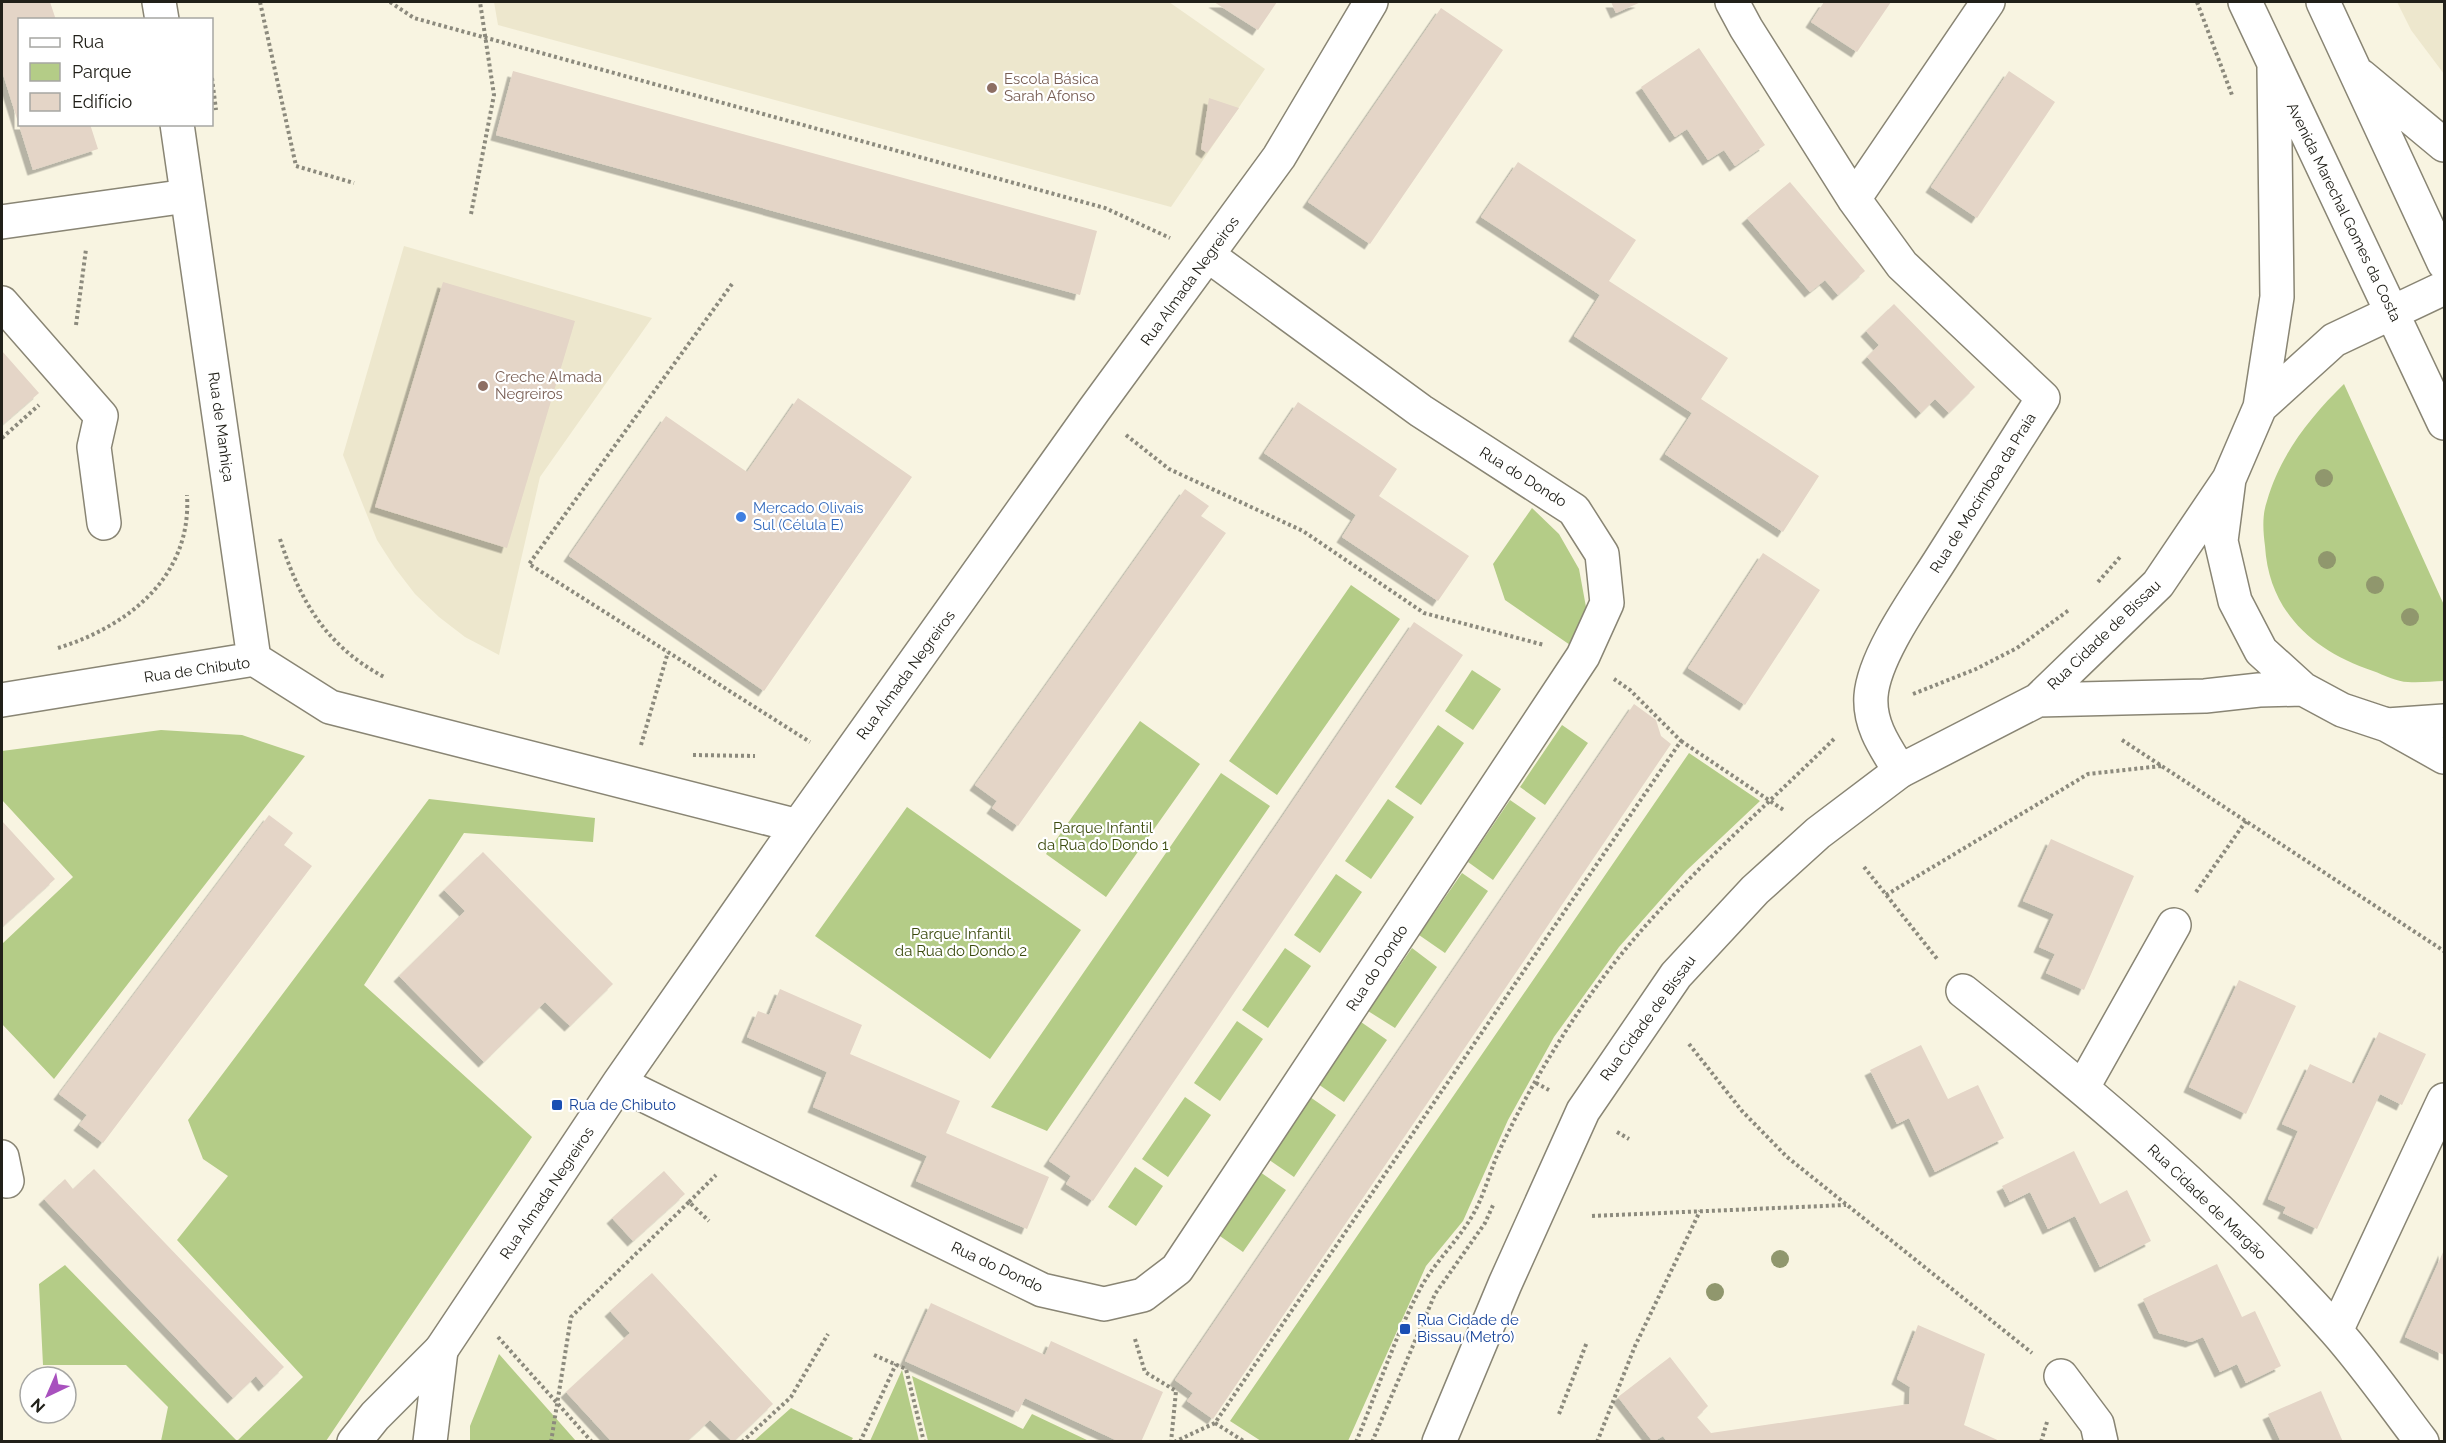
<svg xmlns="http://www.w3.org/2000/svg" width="2446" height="1443" viewBox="0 0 2446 1443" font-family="Raleway,sans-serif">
<defs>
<filter id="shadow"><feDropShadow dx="-5.5" dy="5.5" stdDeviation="0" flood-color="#0004"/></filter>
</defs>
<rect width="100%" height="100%" fill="#f8f4e1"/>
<path fill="#ede7cd" d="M494,2H1169L1265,69L1171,207L498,25Z
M2397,2H2444V74L2411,30Z
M404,246L652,318L540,477L499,655L465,637L439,617L415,594L395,568L377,540L343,455Z"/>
<path fill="#b4cc87" d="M2344,384L2444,605V681C2433,681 2420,683 2408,682C2397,682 2384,675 2373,671C2313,651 2269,612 2265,546C2263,531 2262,515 2267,501C2280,455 2310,417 2344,384Z
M1532,508L1559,534L1579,569L1586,607L1573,647L1505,600L1493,564Z
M1351,585L1400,619L1277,795L1229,761Z
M1472,670L1501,689L1473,730L1445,711Z
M1140,721L1200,764L1106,897L1046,854Z
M1438,725L1464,743L1421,805L1395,787Z
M1562,725L1588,743L1545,805L1520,787Z
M161,730L242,735L305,756L54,1079L2,1024V944L73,877L2,800V751Z
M1689,753L1760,801L1686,871L1619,947L1554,1037L1508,1120L1463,1221L1426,1266L1348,1441H1261L1230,1421Z
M1221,773L1270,806L1047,1131L991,1107Z
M429,799L595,818L593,842L464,833L364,985L532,1137L326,1441H161L168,1407L126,1365H43L39,1284L65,1265L237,1441L303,1377L177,1240L228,1176L203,1159L188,1120Z
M1388,799L1414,817L1371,879L1345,861Z
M1510,800L1536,818L1493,880L1468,862Z
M907,807L1081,930L990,1059L815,936Z
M1462,873L1488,891L1445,953L1419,935Z
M1336,874L1362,892L1320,953L1294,935Z
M1285,948L1311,966L1268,1028L1242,1010Z
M1412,948L1437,967L1395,1028L1368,1011Z
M1237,1021L1263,1039L1220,1101L1194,1083Z
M1361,1022L1387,1040L1344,1102L1318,1084Z
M1185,1097L1211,1115L1168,1177L1142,1159Z
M1310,1097L1336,1115L1294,1177L1268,1159Z
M1135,1167L1163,1186L1136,1226L1108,1207Z
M1260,1172L1286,1190L1243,1252L1217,1234Z
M499,1354L576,1441H470V1426Z
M902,1370L919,1441H870Z
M912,1376L1023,1429L1032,1414L1089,1441H928Z
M791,1408L853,1438L851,1441H754Z"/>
<path fill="#e4d5c7" filter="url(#shadow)" d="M2,2H50L56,20H20V124H90L98,149L33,170L2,71Z
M1214,2H1277L1258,30Z
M1611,2H1641L1616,13Z
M1824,2H1891L1857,52L1811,22Z
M1441,8L1503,50L1370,244L1308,202Z
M1699,48L1765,145L1735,166L1724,150L1708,160L1687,129L1675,137L1641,87Z
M513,71L1097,231L1080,295L496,135Z
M2009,71L2055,102L1977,218L1931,187Z
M1209,98L1239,108L1207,153L1201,149Z
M1518,162L1636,240L1609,281L1728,358L1701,399L1819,476L1783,532L1665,454L1692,413L1574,336L1600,295L1481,217Z
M1790,182L1865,271L1838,295L1825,280L1810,292L1747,218Z
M443,282L575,321L507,548L375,507Z
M1894,304L1975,387L1949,413L1935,399L1921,413L1867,357L1879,345L1866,331Z
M2,351L39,393L2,425Z
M798,398L912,477L764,691L569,556L666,416L747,472Z
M1298,402L1397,469L1379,496L1469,556L1438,601L1342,537L1356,515L1264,453Z
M1185,489L1209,506L1201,516L1226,533L1018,826L992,808L997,801L975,785Z
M1763,553L1820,590L1745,705L1688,668Z
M1414,622L1463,655L1093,1201L1066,1184L1071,1176L1049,1161Z
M1634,704L1656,720L1661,736L1671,744L1213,1419L1187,1401L1193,1393L1175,1380Z
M269,815L293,833L284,845L312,866L103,1143L79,1125L87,1115L59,1094Z
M2,821L55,879L2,927Z
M2051,839L2134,876L2084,990L2046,973L2055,954L2039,947L2054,914L2023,901Z
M483,852L613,984L570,1026L545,1002L484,1062L399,976L465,911L444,890Z
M2239,980L2296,1006L2246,1114L2189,1087Z
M780,989L862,1025L850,1054L960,1101L946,1133L1049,1177L1027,1229L916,1181L927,1156L813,1107L827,1072L747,1037L758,1011L769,1015Z
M2379,1032L2426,1054L2402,1105L2380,1094L2317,1229L2283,1213L2286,1207L2268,1199L2298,1131L2282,1124L2310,1064L2354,1084Z
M1921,1045L1948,1099L1978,1085L2004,1138L1935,1172L1909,1118L1897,1124L1870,1070Z
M2074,1151L2100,1204L2127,1190L2151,1241L2100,1267L2075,1216L2048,1229L2030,1192L2010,1202L2002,1186Z
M94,1169L284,1367L264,1386L256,1376L233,1398L44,1199L65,1179L73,1189Z
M664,1171L685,1194L633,1241L612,1218Z
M2444,1250V1355L2405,1337Z
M2217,1264L2242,1317L2255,1311L2281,1366L2246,1383L2237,1364L2220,1372L2203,1337L2191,1342L2159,1333L2143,1299Z
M652,1273L773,1404L733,1442L710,1420L686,1442H612L566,1392L630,1333L610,1311Z
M931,1303L1045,1355L1051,1341L1163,1392L1141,1442H1120L1025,1398L1018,1412L905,1361Z
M1918,1325L1985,1354L1964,1425L2002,1442H1667L1663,1436L1653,1442L1618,1397L1670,1357L1708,1406L1697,1417L1711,1433L1909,1404L1910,1387L1897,1379Z
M2321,1391L2343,1442H2281L2268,1414Z"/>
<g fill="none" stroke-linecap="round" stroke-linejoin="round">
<g stroke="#898574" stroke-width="36">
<path id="minor" d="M159,2L162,20
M1732,2L1746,28L1854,199L1902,265L2043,398C2009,452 1975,506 1941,559C1919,594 1874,655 1871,696C1869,725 1885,747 1900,771
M177,124L254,659
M1854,199L1988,2
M2,222L187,196
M2,303L101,416L94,447L104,523
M2,700L254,659L330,707L798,826
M1963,991C2095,1096 2223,1204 2335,1330C2366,1365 2393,1404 2422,1442
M619,1083L1042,1290L1104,1304L1143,1295L1177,1269L1583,656L1607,603L1602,554L1574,510L1421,411L1209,256
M2083,1087L2174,925
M2,1157L7,1181
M2336,1331L2444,1100
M441,1350L619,1083L798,826L1094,410L1279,157L1371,2
M2061,1376L2097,1424L2101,1442"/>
</g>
<g stroke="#898574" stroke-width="36">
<path id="major" d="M2245,2L2444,423
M2323,2L2444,263
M2274,68L2277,297L2260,407L2229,479L2221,541L2235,601L2261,651L2303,689L2342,710L2387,725L2444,757
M2361,76L2444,145
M2260,407L2334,340L2444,288
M2038,700L2205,696L2259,690L2303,689
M2387,725L2444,721
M354,1442L375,1416L441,1350
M430,1442L441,1350
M1439,1442L1505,1284L1583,1111L1676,975L1755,890L1818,833L1900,771L2038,700L2158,584L2229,479"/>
</g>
<path stroke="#8c8a7d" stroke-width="4" stroke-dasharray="3 3" stroke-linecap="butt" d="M260,2L296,166L354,183
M390,2L414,18L1105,208L1170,238
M2197,2L2232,95
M212,78L216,110
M471,214L494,95L480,2
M732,284L529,564L810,742
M76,325L86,249
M1126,435L1169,469L1303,531L1424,613L1544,645
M2,438L39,405
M280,539C300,601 325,645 384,677
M2098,582L2121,556
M58,648C129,626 192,576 187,495
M1913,694L1976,669L2017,648L2069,610
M2122,740L2444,951
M1681,741L1785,811
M641,745L668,652
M693,755L755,756
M1864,867L1938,960
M2196,892L2246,821
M1886,895L2088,774L2161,766
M1689,1044L1742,1111L1787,1157L2032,1353
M1536,1083L1549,1090
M1617,1132L1629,1139
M689,1202L716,1175
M1592,1216L1846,1205
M498,1337L592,1442
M1135,1339L1145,1372L1176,1391L1171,1442
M874,1355L906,1369L924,1442
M1559,1414L1587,1342
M1215,1423L1245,1442
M551,1442L571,1317L689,1202L709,1221
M742,1442L791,1397L828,1334
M860,1442L896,1364
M1174,1442L1215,1423L1681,741L1630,690L1614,679
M1356,1442C1377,1392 1394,1339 1419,1291C1435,1260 1463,1237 1478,1205C1485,1190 1490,1173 1496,1158C1528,1088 1571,1017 1619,957C1684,877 1763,809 1836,737
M1372,1442L1435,1294L1485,1223L1494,1203
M1597,1442L1635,1346L1700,1211
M2041,1442L2047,1422"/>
<use href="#minor" stroke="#fff" stroke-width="33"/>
<use href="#major" stroke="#fff" stroke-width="33"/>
</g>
<g fill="#90976d">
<circle cx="2324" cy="478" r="9"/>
<circle cx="2327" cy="560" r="9"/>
<circle cx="2375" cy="585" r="9"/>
<circle cx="2410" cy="617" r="9"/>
<circle cx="1780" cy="1259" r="9"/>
<circle cx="1715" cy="1292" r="9"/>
</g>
<g fill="#8d6e63" stroke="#fff" stroke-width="2">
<circle cx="992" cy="88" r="6"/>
<circle cx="483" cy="386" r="6"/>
</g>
<circle fill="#3f7fe0" stroke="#fff" stroke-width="2" cx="741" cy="517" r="6"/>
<g fill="#1a4fb4" stroke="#fff" stroke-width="2">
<rect x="551" y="1099" width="12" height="12" rx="3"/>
<rect x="1399" y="1323" width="12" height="12" rx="3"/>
</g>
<g text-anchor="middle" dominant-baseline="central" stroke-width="4.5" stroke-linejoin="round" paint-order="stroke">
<g font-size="15" fill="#785e54" stroke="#fff" text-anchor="start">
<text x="1004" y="79">Escola Básica<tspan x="1004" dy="17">Sarah Afonso</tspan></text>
<text x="495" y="377">Creche Almada<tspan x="495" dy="17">Negreiros</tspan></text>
</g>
<g font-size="15" fill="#212019" stroke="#fff">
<text transform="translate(2344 212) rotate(64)">Avenida Marechal Gomes da Costa</text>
<text transform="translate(1190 281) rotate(-54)">Rua Almada Negreiros</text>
<text transform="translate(221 427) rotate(82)">Rua de Manhiça</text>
<text transform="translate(1523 477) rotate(32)">Rua do Dondo</text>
<text transform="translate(1983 493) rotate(-58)">Rua de Mocímboa da Praia</text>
<text transform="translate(2104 635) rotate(-44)">Rua Cidade de Bissau</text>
<text transform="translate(197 670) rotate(-8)">Rua de Chibuto</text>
<text transform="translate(906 675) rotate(-54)">Rua Almada Negreiros</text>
<text transform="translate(1377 968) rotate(-57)">Rua do Dondo</text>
<text transform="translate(1648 1018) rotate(-54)">Rua Cidade de Bissau</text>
<text transform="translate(547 1193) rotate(-56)">Rua Almada Negreiros</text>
<text transform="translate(2207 1202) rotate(44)">Rua Cidade de Margão</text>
<text transform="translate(997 1267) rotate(25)">Rua do Dondo</text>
</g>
<g font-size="15" fill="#366cbe" stroke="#fff" text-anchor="start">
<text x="753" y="508">Mercado Olivais<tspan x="753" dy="17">Sul (Célula E)</tspan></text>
</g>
<g font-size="15" fill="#3b4b0e" stroke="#fff">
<text x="1103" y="828">Parque Infantil<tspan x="1103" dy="17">da Rua do Dondo 1</tspan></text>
<text x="961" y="934">Parque Infantil<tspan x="961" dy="17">da Rua do Dondo 2</tspan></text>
</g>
<g font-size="15" fill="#164399" stroke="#fff" text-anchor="start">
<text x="569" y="1105">Rua de Chibuto</text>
<text x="1417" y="1320">Rua Cidade de<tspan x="1417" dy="17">Bissau (Metro)</tspan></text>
</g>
</g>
<rect width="2446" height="1443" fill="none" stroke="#212019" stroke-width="6"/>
<rect x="18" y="18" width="195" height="108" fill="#ffffff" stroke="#a6a6a3" stroke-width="1.5"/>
<rect x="30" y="38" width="30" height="9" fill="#ffffff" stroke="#a6a6a3" stroke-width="1.5"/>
<text x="72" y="48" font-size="18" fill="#212019">Rua</text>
<rect x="30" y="63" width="30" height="18" fill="#b4cc87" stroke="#a6a6a3" stroke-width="1.5"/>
<text x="72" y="78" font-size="18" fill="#212019">Parque</text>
<rect x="30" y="93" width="30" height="18" fill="#e4d5c7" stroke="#a6a6a3" stroke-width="1.5"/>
<text x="72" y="108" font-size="18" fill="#212019">Edifício</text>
<g transform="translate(48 1395) rotate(224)"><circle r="28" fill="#ffffff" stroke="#a6a6a3" stroke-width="1.5"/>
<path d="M0-4.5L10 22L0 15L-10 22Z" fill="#a851be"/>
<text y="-9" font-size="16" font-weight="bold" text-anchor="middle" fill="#212019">N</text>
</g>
</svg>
